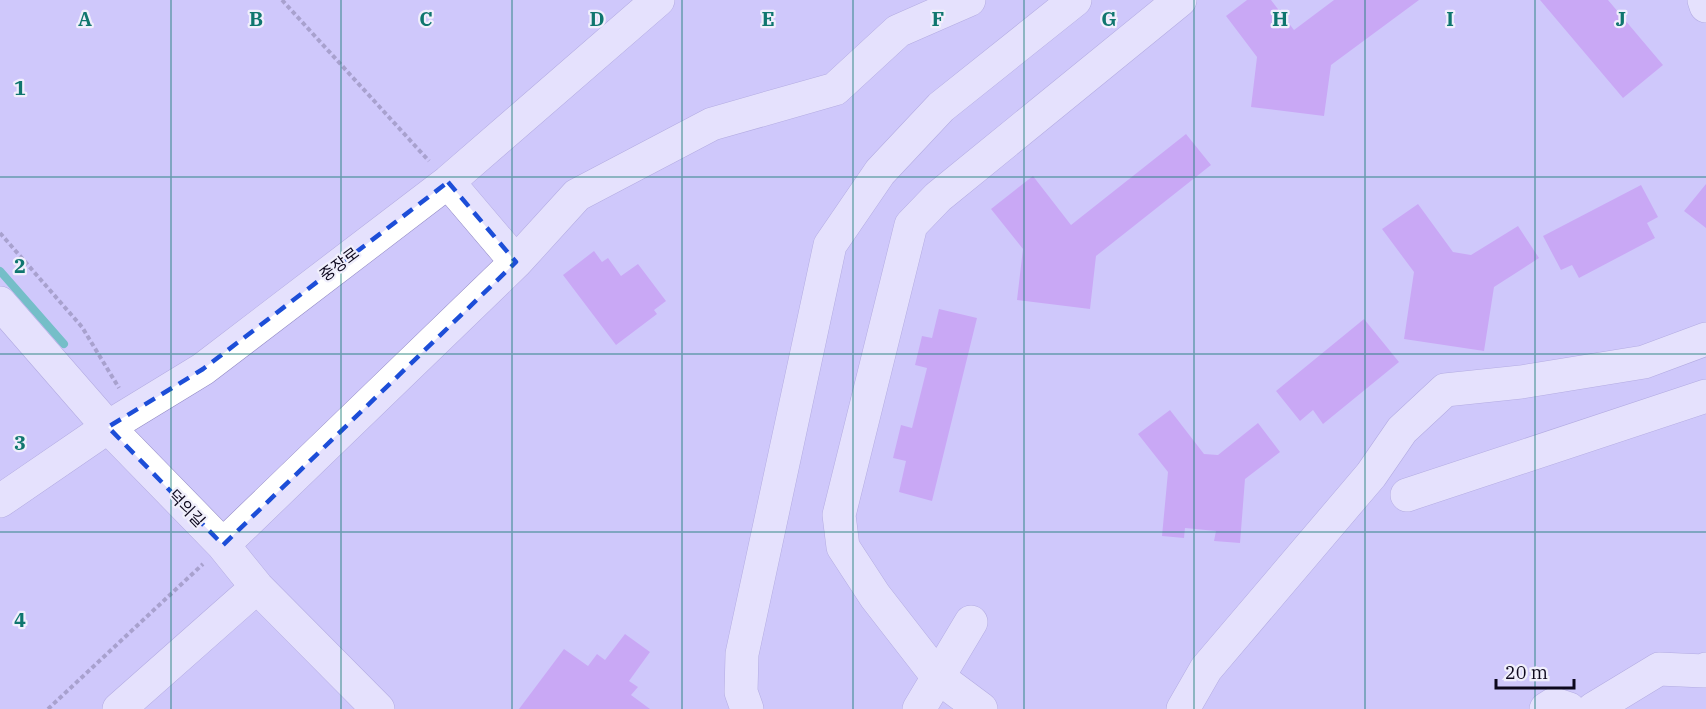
<svg xmlns="http://www.w3.org/2000/svg" width="1706" height="709" viewBox="0 0 1706 709" font-family="'IBM Plex Serif','Noto Sans KR',serif">
<rect width="100%" height="100%" fill="#cfc8fb"/>
<g fill="none" stroke-linecap="round" stroke-linejoin="round">
<path stroke="#08b18b" stroke-width="8" d="M0,271L64,344"/>
</g>
<path fill="#c281ee" d="M1247,0H1271L1294,30L1334,0H1419L1331,65L1324,116L1251,107L1257,57L1226,16Z
M1540,0H1608L1663,65L1623,98Z
M1186,134L1211,165L1096,256L1090,309L1017,300L1023,249L991,209L1033,176L1071,225Z
M1706,184V228L1684,211Z
M1641,185L1658,217L1647,223L1655,238L1579,278L1572,265L1561,270L1543,236Z
M1418,204L1453,252L1471,255L1518,226L1539,258L1494,287L1484,351L1404,339L1414,272L1382,229Z
M594,251L602,262L608,258L621,276L638,264L666,301L654,310L657,314L616,345L563,275Z
M939,309L977,318L932,501L899,492L906,461L893,458L901,425L912,428L927,368L915,365L922,336L932,338Z
M1364,319L1399,362L1323,424L1313,410L1300,421L1276,391Z
M1170,410L1204,454L1218,455L1258,423L1280,452L1245,479L1240,543L1214,541L1216,531L1185,528L1184,538L1162,536L1168,472L1138,434Z
M625,634L650,652L629,681L638,687L631,695L650,709H519L564,649L588,666L597,654L605,660Z"/>
<g fill="none" stroke-linecap="round" stroke-linejoin="round">
<g stroke="#9189c4" stroke-width="34">
<path id="minor" d="M1704,0L1706,6
M448,182L516,262
M0,303L108,427L223,545L257,587L378,709
M1407,495L1706,396
M0,501L108,427L203,369L448,182L658,0
M223,545L516,262L577,195L712,124L835,89L898,31L969,0
M119,709L257,587
M747,709L741,692L742,654L830,245L880,172L941,107L1075,0
M919,709L971,622
M981,709L938,677L875,596L843,547L839,515L911,225L938,197L1180,0
M1183,709L1206,669L1371,475L1402,430L1445,390L1521,382L1644,362L1706,339
M1546,709L1554,704L1569,709
M1593,709L1659,669L1704,671L1706,669"/>
</g>
<path stroke="#787197" stroke-width="4" stroke-dasharray="4.5 3" stroke-linecap="butt" d="M282,0L429,161
M0,233L82,327L119,388
M48,709L203,564"/>
<use href="#minor" stroke="#fff" stroke-width="33"/>
</g>
<path d="M0 0H1706V709H0ZM448,182L516,262L223,545L108,427L203,369Z" fill="#cfc8fb" fill-opacity=".55" fill-rule="evenodd"/>
<path fill="none" stroke="#1d4ed8" stroke-width="4.5" stroke-dasharray="12 8" stroke-linejoin="round" d="M448,182L516,262L223,545L108,427L203,369Z"/>
<path fill="none" stroke="#0f766e" stroke-width="1.5" stroke-opacity="0.55" d="M171,0V709M341,0V709M512,0V709M682,0V709M853,0V709M1024,0V709M1194,0V709M1365,0V709M1535,0V709M0,177H1706M0,354H1706M0,532H1706"/>
<g text-anchor="middle" dominant-baseline="central" stroke-width="4.5" stroke-linejoin="round" paint-order="stroke">
<g font-size="16" fill="#0d081d" stroke="#f0effc">
<text transform="translate(339 264) rotate(-37)">중장로</text>
<text transform="translate(187 508) rotate(46)">덕의길</text>
</g>
</g>
<g font-size="20" text-anchor="middle" font-weight="bold" fill="#0f766e" stroke="#f0effc" stroke-width="4.5" stroke-linejoin="round" paint-order="stroke">
<text x="85" y="26">A</text>
<text x="256" y="26">B</text>
<text x="426" y="26">C</text>
<text x="597" y="26">D</text>
<text x="768" y="26">E</text>
<text x="938" y="26">F</text>
<text x="1109" y="26">G</text>
<text x="1280" y="26">H</text>
<text x="1450" y="26">I</text>
<text x="1621" y="26">J</text>
<text x="20" y="95">1</text>
<text x="20" y="273">2</text>
<text x="20" y="450">3</text>
<text x="20" y="627">4</text>
</g>
<path d="M1496 679v9h78v-9" fill="none" stroke="#0d081d" stroke-width="3"/>
<text x="1505" y="679" font-size="18" fill="#0d081d" stroke="#f0effc" stroke-width="4.5" paint-order="stroke">20 m</text>
</svg>
